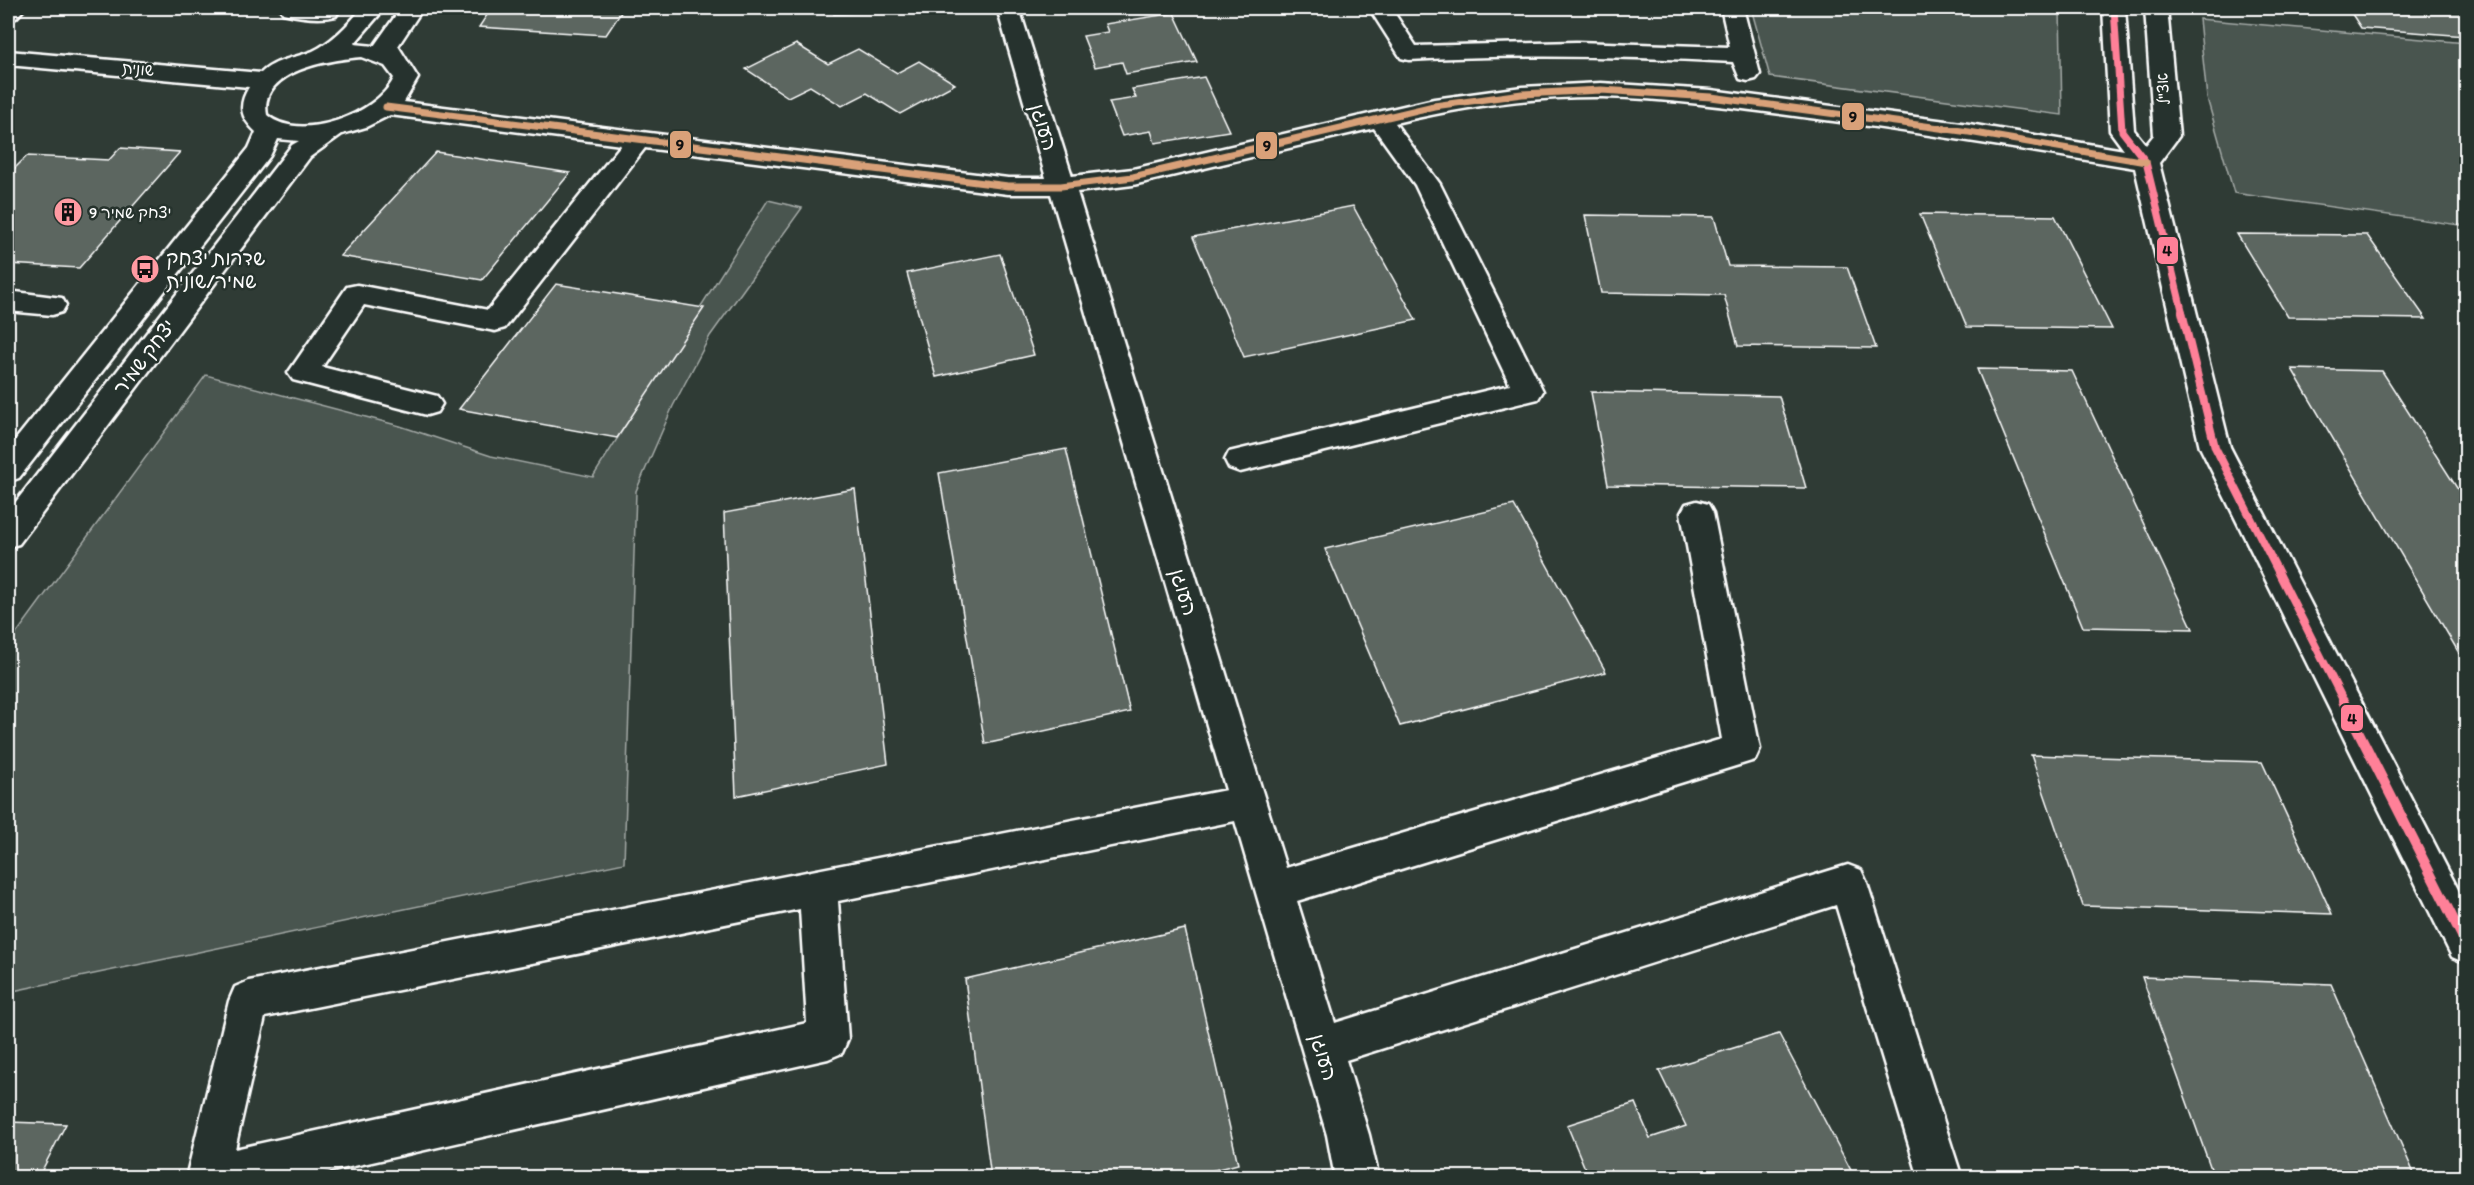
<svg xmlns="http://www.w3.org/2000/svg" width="2474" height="1185" viewBox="0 0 2474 1185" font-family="Itim,'Playpen Sans Hebrew',sans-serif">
<rect width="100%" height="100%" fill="#2f3b35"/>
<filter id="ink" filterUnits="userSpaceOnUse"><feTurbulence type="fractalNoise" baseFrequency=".0167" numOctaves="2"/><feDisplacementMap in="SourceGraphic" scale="12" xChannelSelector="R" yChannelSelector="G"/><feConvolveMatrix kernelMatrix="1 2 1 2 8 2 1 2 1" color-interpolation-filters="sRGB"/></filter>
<g filter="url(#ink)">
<path fill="#4a544f" stroke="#a4aaa7" stroke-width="1.5" d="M1751,8H2060L2062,115L1770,77Z
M2199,19L2466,43V226L2234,193L2207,98Z
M768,200L802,208L710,336L673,406L636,491L624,863L8,992V645L206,375L400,426L491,456L593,477Z"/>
<path fill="#5b6661" stroke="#fff" stroke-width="1.5" d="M478,8H624L606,35L479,27L491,9Z
M836,8H948V10L834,14Z
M2348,8H2459L2466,19V36L2361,28Z
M1174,13L1197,62L1126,74L1122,62L1095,67L1083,36L1108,32L1105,24Z
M796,44L828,64L858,49L897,73L919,61L955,84L900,114L867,93L842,106L810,86L788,97L746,69Z
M1204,77L1229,131L1155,143L1151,131L1122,136L1109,102L1136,98L1132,89Z
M120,148L180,152L79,268L8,264V252L11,248H8V175L27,156L109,160Z
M436,152L570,173L482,280L340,256Z
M1353,206L1416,320L1244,357L1193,237Z
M1920,214L2055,216L2112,329L1967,327Z
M1585,215L1714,217L1728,266L1847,267L1876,348L1738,346L1724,295L1601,293Z
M2237,234L2367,235L2426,319L2288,317Z
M1000,254L1034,355L936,377L907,273Z
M556,284L704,308L617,438L459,409Z
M1977,369L2072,371L2193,629L2083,627Z
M2292,369L2382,371L2466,502V665Z
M1591,392L1779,396L1806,488L1608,485Z
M1066,449L1130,712L985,744L939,473Z
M855,489L888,764L736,796L724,513Z
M1514,505L1606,672L1400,726L1325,549Z
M2031,755L2262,762L2332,914L2083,906Z
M1185,929L1238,1164L1183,1178H991L965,979Z
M2142,977L2331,984L2416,1178L2214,1177Z
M1779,1034L1855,1178H1589L1567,1125L1635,1103L1650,1138L1686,1126L1659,1071Z
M8,1122L66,1124L38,1178H8Z"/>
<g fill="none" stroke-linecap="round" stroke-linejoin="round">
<g stroke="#fff" stroke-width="5">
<path id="minor" d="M8,8H25L16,18L8,20Z
M280,8H337L339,11L336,16C320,20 299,17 283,13Z
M362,8H385L354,44L374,46L401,8H423L398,46L418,78L404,102L1008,178H1046L997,8H1019L1072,176L1133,169L1434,99L1522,87L1601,83L1711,90L1969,124L2124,150L2110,131L2103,8H2125L2134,130L2146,145L2154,135L2145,8H2167L2179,136L2159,163L2230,447L2466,905V963L2452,957L2200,447L2135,168C2034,151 1934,135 1833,121C1757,111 1680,99 1603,97C1534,96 1462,107 1395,123L1440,184L1543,391L1538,399L1240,472L1229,468L1225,460L1229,452L1510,385L1415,185L1374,128L1133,185L1077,192L1286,868L1722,739L1681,513L1686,504L1697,501L1708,504L1713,513L1760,749L1755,760L1297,901L1335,1023L1848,865L1861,870L1867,883L1962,1178H1919L1836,905L1346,1060L1369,1135L1379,1178H1335L1327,1135L1235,821L838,901L848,1039L842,1053L828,1059L301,1178H186L229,1001L235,987L249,981L1226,790L1051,194H1008L645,148L505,328L495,331L364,305L322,367L437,396L442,404L437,412L427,415L293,380L288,373L347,287L357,285L488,310L621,145L390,115L366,127L342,134L310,157L19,544L8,547V512L292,145L299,141L278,139L270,156L19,478L8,482V449L249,148L256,132C240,117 238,105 249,87L8,65V51L261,73C276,59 295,58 313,51C332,42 349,24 362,8ZM361,57L385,66L394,78C377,115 299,143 267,115C258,70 330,60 361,57ZM800,909L807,1023L235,1149L265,1017Z
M1369,8H1391L1416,46L1576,42L1730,47L1721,8H1743L1760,74L1756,79L1748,81L1740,79L1733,62C1625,56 1517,54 1409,60L1401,58Z
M8,291L62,298L66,305L62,312L52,315L8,311Z"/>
</g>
<use href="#minor" fill="#26332d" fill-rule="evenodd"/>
<g stroke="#26332d" stroke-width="10">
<path id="bus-1-far2" d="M2114,8L2122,131L2146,162L2183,314"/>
</g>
<g stroke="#26332d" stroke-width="13">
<path id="bus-1-far1" d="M2182,312L2215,447L2344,702"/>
</g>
<g stroke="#26332d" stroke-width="15">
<path id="bus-1" d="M2343,701L2466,944"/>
</g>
<g stroke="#26332d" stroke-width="10">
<path id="bus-2" d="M386,107L1008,186H1061L1133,177L1434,106L1522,94L1601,90L1711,97L1969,132L2146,162"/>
</g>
<use href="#bus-1-far2" stroke="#ff8098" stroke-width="7"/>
<use href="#bus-1-far1" stroke="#ff8098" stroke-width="8"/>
<use href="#bus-1" stroke="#ff8098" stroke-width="10"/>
<use href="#bus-2" stroke="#d9a179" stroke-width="7"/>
</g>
</g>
<defs>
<g id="building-disc" transform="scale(1.5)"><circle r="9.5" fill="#ff9aa2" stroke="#26332d"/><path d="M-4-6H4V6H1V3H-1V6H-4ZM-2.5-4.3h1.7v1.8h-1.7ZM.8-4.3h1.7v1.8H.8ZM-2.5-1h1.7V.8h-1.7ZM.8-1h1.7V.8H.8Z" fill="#111"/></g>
<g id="bus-disc" transform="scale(1.5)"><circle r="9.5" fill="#ff9aa2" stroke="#26332d"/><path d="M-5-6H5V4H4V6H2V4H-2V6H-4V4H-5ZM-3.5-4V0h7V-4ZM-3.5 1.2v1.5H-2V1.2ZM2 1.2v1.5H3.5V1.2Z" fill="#111"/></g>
</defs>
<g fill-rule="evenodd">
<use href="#building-disc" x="68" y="212"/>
<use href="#bus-disc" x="145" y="269"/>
</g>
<g text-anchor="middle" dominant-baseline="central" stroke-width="5" stroke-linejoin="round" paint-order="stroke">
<g font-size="16" fill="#fff" stroke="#26332d">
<text transform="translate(138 69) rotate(5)">שונית</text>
<text transform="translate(2163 89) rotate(-95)">אצ"ל</text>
</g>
<g font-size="16" fill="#fff" stroke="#26332d" text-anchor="start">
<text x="89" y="212">יצחק שמיר 9</text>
</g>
<g font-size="20" fill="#fff" stroke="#26332d">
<text transform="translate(1044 127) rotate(73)">העוגן</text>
<text transform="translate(144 357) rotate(-53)">יצחק שמיר</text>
<text transform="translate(1184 592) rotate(73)">העוגן</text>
<text transform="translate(1324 1057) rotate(73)">העוגן</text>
</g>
<g font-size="20" fill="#fff" stroke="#26332d" text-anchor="start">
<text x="166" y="258">שדרות יצחק<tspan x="166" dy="23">שמיר/שונית</tspan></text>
</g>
</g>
<g stroke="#26332d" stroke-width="2">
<rect x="1841" y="102" width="24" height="29" rx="6" fill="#d9a179"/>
<rect x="669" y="130" width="23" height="29" rx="6" fill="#d9a179"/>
<rect x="1255" y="131" width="23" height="29" rx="6" fill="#d9a179"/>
<rect x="2156" y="236" width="23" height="29" rx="6" fill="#ff8098"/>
<rect x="2340" y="704" width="24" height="28" rx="6" fill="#ff8098"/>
</g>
<g font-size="16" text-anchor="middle" font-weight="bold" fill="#111">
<text x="1853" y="122">9</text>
<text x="680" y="150">9</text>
<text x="1267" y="151">9</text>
<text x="2167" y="256">4</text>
<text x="2352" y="724">4</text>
</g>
<rect width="2474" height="1185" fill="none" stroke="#26332d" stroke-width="30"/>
<rect x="15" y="15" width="2444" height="1155" fill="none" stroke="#fff" stroke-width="2" filter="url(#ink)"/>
</svg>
